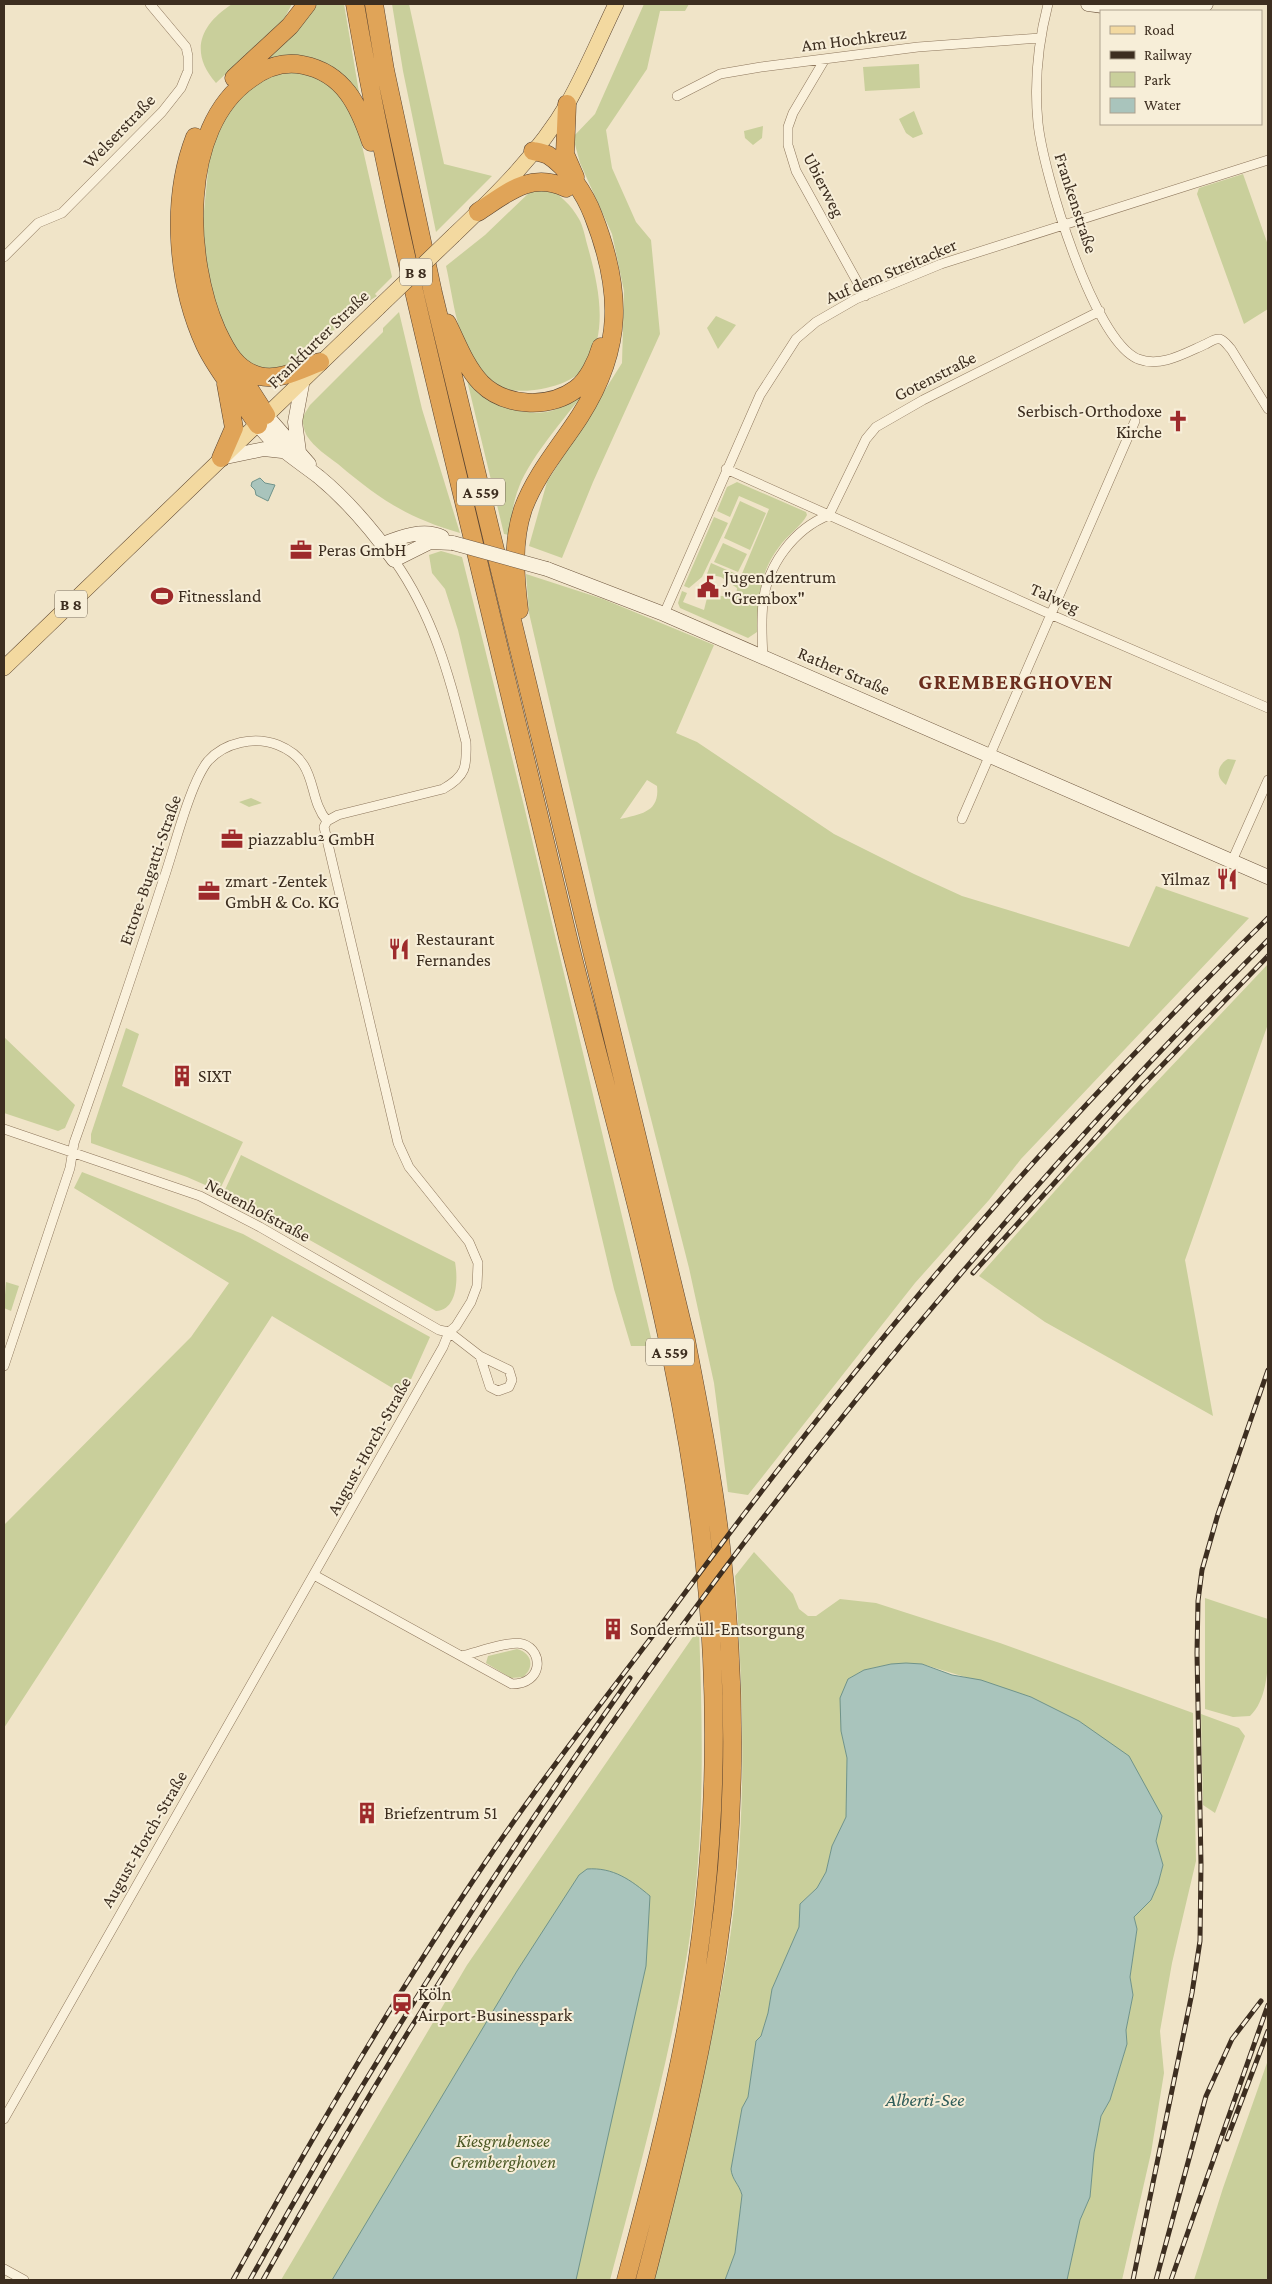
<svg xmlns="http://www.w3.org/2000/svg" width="1272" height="2284" viewBox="0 0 1272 2284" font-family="'Crimson Pro',serif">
<rect width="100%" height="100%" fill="#f0e4c8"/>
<path fill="#c9cf9b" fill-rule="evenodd" d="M232,4H292L284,19L216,83C189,52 200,25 232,4Z
M311,4H344L361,104L335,74L259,68Z
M392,4H409L444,164L492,176L436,232L403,71Z
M644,4H689L685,11H660L647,69L606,130L612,168L636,222L651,240L660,334L593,482L562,558L529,546L547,482L622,363L624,291L612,234L580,163L573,137L595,114Z
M919,64L920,88L865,91L863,67Z
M289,71L308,74L331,86L341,97L358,128L392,277L375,294L377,296L356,309L300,362L268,372L242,360L216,312L201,241L209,161L216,134L236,101L264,77Z
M914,111L923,134L913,138L906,133L899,119Z
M763,126L762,138L753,145L745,138L744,131Z
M1243,174L1268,245V309L1244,324L1197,194L1199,188Z
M548,187C561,196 571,205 579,219C583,226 585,236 587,244C598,283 609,329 587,365C574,386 526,396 504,388C492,383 480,371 473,360C456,333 453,297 446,266L485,235L533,189Z
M399,312L422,409L460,533C408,518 379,499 338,464C327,456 314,447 307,436C304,431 303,423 302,418L310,405L383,332V328Z
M716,316L736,325L718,349L707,328Z
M466,376C469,381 472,388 477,392C494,407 532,418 554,410C569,404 580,394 592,383C571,411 531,455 519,487C513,502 511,519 509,535L504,534Z
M737,482L806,512L807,515C802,526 786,536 779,547C758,575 759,600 757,632L748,638L680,608L678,603L682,591L687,593L683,602L704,610L708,594L736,598L737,588L721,577L707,574L711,563L741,576L769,509L739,496L730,517L717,511L727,487Z
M740,501L766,513L750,550L724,538Z
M714,517L728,523L702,577L689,588L684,586Z
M723,543L747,554L738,572L714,562Z
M441,551L462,557L524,806L653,1346H631L614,1289L458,630L445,589L432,573L429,555Z
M526,574L603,599L714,645L676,733L697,742L834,834L914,874L962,896L1129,947L1156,886L1249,918L1021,1159L989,1200L915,1283L748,1495L728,1492L714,1383L689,1268L599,915L529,613ZM647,780L657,786C660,812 641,814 620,819Z
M1228,759L1236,760L1226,785C1215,777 1217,765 1228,759Z
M251,798L262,803L249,807L239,802Z
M1268,964V1024L1185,1260L1213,1416L1045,1322L979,1276L1079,1164Z
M126,1028L139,1034L122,1086L243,1142L219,1191L187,1177L91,1143V1134Z
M4,1037L75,1105L65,1128L58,1131L4,1113Z
M241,1155L455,1262C458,1278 458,1310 436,1311L224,1192Z
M82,1172L243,1234L430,1337L404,1395L272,1316L4,1728V1525L191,1337L229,1283L74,1188Z
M6,1282L19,1286L11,1311L4,1308Z
M754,1552L793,1594L799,1609L808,1616H816L840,1599L876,1603L1000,1643L1193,1713L1196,1861L1172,1963L1160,2031L1164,2073L1151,2153L1122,2280H1067L1080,2220L1090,2197L1094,2153L1101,2116L1110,2100L1127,2044L1126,2030L1133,1995L1130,1977L1137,1929L1134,1917L1151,1900L1158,1884L1163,1865L1156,1841L1161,1819L1097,1735L1079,1721L1031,1697L922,1664H891L864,1670L848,1679L841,1731L847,1758L846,1817L832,1846L826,1872L817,1888L800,1904L799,1927L772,1989L768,2013L761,2036L756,2041L748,2097L742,2108L731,2169C732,2180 739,2184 742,2195L735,2253L725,2280H651C679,2173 709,2066 727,1957C748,1831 744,1702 735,1576Z
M1205,1598L1268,1619C1268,1649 1272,1695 1250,1716L1233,1717L1205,1709Z
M699,1628C703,1735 705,1843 688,1949C669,2061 639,2171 610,2280H281L467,1965Z
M517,1649C532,1653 535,1667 523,1677L511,1678L486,1663L488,1656Z
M1201,1714L1239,1728L1245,1736L1215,1813L1203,1805Z
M1268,2060V2280H1194L1223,2188Z"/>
<path fill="#a9c4bc" stroke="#6f938a" d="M260,478L265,483L275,485L268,501L256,495L255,490L251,486L252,482Z
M906,1663L922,1664L952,1675L981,1680L1031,1697L1079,1721L1129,1756L1162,1816L1156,1841L1163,1865L1158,1884L1151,1900L1134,1917L1137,1929L1130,1977L1133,1995L1126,2030L1127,2044L1110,2100L1101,2116L1094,2153L1090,2197L1080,2220L1067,2280H725L735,2253L742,2195C739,2184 732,2180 731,2169L742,2108L748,2097L756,2041L761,2036L768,2013L772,1989L799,1927L800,1904L817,1888L826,1872L832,1846L846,1817L847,1758L841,1731L840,1698L848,1679L864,1670L891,1664Z
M587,1869C613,1867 631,1880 650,1896L646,1966L576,2280H332L517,1971L579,1875Z"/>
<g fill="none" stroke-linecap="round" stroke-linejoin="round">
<g stroke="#8d765c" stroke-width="10">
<path id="street" d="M1048,4C1038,43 1034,83 1038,123C1043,172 1093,340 1138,359C1161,368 1185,353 1206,344C1210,342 1215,338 1220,339C1224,340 1228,346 1231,349L1268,409
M825,59L793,113L788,127V145L796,171L865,296
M677,96L720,74L761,67L918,47L1040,38
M4,257L38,223L62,213L162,112L181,88L188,71V56L186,47L150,4
M726,469L1052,615L1268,708
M829,515L866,439L876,427L923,400L1100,311
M394,560C433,615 450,677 466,742C467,767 466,776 443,789L338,815L327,821L324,827L398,1143L409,1167L469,1242L478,1263L477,1286L471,1302L456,1326L449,1332
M664,614L760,395L796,339L816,322L856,299L941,264L1268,160
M763,658C762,640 761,621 763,603C767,565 794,529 829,515
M962,819L1135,421
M1232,861L1268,780
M4,1129L200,1196L260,1227L439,1330L449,1332L480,1356
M480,1356L509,1370L512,1380L509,1387L498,1391L490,1387Z
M4,1366L70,1168L74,1143C105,1056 135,967 164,878C174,849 190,783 208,761C225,742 255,736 278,745C320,762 306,796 327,821
M314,1575L512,1684C543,1684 544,1651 523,1644C509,1640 476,1653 461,1656
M4,2119L443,1347L449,1332
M4,2269L24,2280"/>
</g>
<g stroke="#6f573f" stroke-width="15">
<path id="secondary" d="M1088,4C1127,10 1167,8 1206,4
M266,415L309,464
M258,425C275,447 297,460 319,477C347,500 373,531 394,560L430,542L453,543
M299,452L295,422L303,379
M221,458L264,449L282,451
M383,544C400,537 424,528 442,537
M547,569L664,614L1268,877"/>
</g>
<g stroke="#5b4430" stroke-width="16">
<path id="primary" d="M454,235C496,195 539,153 568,103C586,71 600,37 616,4
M4,668L378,308"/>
</g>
<g stroke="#5b4430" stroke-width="19">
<path id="highway" d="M355,4C384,173 425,339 465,506C499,650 533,794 568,938C627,1175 701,1413 712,1658C718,1782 709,1908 686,2030C670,2115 648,2197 626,2280
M374,4L385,70L433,293L686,1340C699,1408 713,1477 721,1547C736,1681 737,1820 717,1953C700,2064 673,2172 645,2280
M234,78L290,26L307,4
M567,104L565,154L575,177
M195,137C170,201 177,284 205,345C218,373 241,398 258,425
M478,212C507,193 531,171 566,188
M447,323C457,343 465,366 481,383C505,407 549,409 576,389C588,380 597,361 601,347
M320,362C301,369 280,381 259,376C236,370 226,350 217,331C185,260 179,128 250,79C266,67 283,61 303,65C344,73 359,106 371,142
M234,365L266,415
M221,458L234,428L226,384
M519,610C515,577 512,542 523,509C536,474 560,447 580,416C624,347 622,289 593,215C585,194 567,167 548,155C544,153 538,152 533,151"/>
</g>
<use href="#street" stroke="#faf1dc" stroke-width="9"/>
<use href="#secondary" stroke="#faf1dc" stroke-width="14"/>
<use href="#primary" stroke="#f3d9a0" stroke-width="15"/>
<use href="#highway" stroke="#e0a458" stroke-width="18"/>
<g stroke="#3d2e20" stroke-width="5">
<path id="rail" d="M973,1273L1143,1085L1268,956
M1227,2139L1268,2031
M233,2280C312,2137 395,1995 487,1860C544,1776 606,1697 667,1617C771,1476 879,1337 995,1206C1082,1106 1174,1011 1268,918
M250,2280C365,2072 492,1873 630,1678
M263,2280C534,1791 874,1337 1268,940
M1133,2280L1192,1993L1200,1941L1201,1864L1197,1653L1198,1601L1202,1570L1218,1514L1268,1370
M1156,2280L1206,2096L1232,2039L1261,2001
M1171,2280L1268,2005"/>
</g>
<use href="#rail" stroke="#f7eed8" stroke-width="3" stroke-dasharray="9" stroke-linecap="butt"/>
<g stroke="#6f573f" stroke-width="15" stroke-linecap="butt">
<path id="secondary-bridge" d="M453,543L547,569"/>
</g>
<g stroke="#5b4430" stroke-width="16" stroke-linecap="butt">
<path id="primary-bridge" d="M378,308L454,235"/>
</g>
<use href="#secondary-bridge" stroke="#faf1dc" stroke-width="14"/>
<use href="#primary-bridge" stroke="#f3d9a0" stroke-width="15"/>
</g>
<defs>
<g id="church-bare" transform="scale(1.725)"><path d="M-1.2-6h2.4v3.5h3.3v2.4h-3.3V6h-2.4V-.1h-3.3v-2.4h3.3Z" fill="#9e2a2b" stroke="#f7eed8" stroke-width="2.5" paint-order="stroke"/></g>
<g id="office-bare" transform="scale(1.725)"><path d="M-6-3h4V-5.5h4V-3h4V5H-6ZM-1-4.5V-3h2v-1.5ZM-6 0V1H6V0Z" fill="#9e2a2b" stroke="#f7eed8" stroke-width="2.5" paint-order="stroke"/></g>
<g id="civic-bare" transform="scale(1.725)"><path d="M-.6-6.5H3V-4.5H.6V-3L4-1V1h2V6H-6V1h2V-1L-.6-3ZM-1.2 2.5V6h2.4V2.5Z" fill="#9e2a2b" stroke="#f7eed8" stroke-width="2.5" paint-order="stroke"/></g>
<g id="stadium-bare" transform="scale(1.725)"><path d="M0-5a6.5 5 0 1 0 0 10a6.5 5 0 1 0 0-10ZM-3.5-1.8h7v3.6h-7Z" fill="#9e2a2b" stroke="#f7eed8" stroke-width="2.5" paint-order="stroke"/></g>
<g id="restaurant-bare" transform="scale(1.725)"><path d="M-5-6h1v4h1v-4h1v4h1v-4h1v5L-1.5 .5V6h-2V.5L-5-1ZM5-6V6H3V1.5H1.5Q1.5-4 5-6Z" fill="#9e2a2b" stroke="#f7eed8" stroke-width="2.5" paint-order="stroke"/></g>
<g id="building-bare" transform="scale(1.725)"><path d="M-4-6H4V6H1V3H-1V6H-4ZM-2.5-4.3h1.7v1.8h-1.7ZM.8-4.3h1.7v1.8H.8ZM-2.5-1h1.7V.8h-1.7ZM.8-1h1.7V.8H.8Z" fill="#9e2a2b" stroke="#f7eed8" stroke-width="2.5" paint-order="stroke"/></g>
<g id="station-bare" transform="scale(1.725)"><path d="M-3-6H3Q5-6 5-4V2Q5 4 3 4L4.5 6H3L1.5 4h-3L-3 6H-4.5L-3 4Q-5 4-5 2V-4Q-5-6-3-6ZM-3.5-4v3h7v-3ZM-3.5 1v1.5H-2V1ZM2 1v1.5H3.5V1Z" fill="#9e2a2b" stroke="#f7eed8" stroke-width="2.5" paint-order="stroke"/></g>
</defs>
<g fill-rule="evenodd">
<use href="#church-bare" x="1178" y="421"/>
<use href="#office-bare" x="301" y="550"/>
<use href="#civic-bare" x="708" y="587"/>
<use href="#stadium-bare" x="162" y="596"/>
<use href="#office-bare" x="232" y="839"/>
<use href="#restaurant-bare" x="1227" y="879"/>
<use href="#office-bare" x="209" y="891"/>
<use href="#restaurant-bare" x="399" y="949"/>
<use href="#building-bare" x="182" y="1076"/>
<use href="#building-bare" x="613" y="1629"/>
<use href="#building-bare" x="367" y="1813"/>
<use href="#station-bare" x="402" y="2004"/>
</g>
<g text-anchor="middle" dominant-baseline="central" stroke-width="4" stroke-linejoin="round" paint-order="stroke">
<g fill="#f7eed8" stroke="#756857" stroke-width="1">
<rect x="400" y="258.5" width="32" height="27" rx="4"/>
<rect x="457" y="478.5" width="48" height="27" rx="4"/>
<rect x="55" y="590.5" width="32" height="27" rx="4"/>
<rect x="646" y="1338.5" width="48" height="27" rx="4"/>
</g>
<g font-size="16" font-weight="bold" fill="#3d2e20">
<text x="416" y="272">B 8</text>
<text x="481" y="492">A 559</text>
<text x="71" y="604">B 8</text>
<text x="670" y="1352">A 559</text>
</g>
<g font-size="18" fill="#3d2e20" stroke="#f7eed8">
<text transform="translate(854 39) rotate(-7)">Am Hochkreuz</text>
<text transform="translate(119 131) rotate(-46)">Welserstraße</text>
<text transform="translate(824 185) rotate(63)">Ubierweg</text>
<text transform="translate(1076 203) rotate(72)">Frankenstraße</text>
<text transform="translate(891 271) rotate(-23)">Auf dem Streitacker</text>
<text transform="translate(318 339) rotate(-44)">Frankfurter Straße</text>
<text transform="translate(935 376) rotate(-27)">Gotenstraße</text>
<text transform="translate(1055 598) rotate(24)">Talweg</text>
<text transform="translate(844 671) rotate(23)">Rather Straße</text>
<text transform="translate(150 870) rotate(-71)">Ettore-Bugatti-Straße</text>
<text transform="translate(258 1210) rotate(28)">Neuenhofstraße</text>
<text transform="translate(369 1446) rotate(-61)">August-Horch-Straße</text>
<text transform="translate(144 1839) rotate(-60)">August-Horch-Straße</text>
</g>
<g font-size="18" fill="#3d2e20" stroke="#f7eed8" text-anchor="start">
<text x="1162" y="411" text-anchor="end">Serbisch-Orthodoxe<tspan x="1162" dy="21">Kirche</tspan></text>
<text x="318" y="550">Peras GmbH</text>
<text x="724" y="577">Jugendzentrum<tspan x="724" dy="21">"Grembox"</tspan></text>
<text x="178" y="596">Fitnessland</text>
<text x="248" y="839">piazzablu² GmbH</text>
<text x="1210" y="879" text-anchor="end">Yilmaz</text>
<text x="225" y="881">zmart -Zentek<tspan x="225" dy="21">GmbH &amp; Co. KG</tspan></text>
<text x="416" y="939">Restaurant<tspan x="416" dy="21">Fernandes</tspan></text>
<text x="198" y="1076">SIXT</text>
<text x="630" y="1629">Sondermüll-Entsorgung</text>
<text x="384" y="1813">Briefzentrum 51</text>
<text x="418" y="1994">Köln<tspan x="418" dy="21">Airport-Businesspark</tspan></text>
</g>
<g font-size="18" font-style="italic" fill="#4d5a26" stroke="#f7eed8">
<text x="503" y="2141">Kiesgrubensee<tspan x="503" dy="21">Gremberghoven</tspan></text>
</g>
<g font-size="19" font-style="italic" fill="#2f5d5a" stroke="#f7eed8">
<text x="925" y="2099">Alberti-See</text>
</g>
<g font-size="22" font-weight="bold" letter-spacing="1" fill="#6b2e1e" stroke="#f7eed8">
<text x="1016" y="681">GREMBERGHOVEN</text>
</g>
</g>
<rect width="1272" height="2284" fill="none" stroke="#3d2e20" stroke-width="10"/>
<rect x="1100" y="10" width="162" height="115" fill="#f7eed8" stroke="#ada18e"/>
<rect x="1110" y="26" width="25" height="8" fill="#f3d9a0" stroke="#ada18e"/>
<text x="1144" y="35" font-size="15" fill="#3d2e20">Road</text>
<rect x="1110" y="51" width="25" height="8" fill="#3d2e20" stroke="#ada18e"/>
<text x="1144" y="60" font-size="15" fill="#3d2e20">Railway</text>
<rect x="1110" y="72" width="25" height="15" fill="#c9cf9b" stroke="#ada18e"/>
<text x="1144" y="85" font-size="15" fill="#3d2e20">Park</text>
<rect x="1110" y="98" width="25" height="15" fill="#a9c4bc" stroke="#ada18e"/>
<text x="1144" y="110" font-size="15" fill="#3d2e20">Water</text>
</svg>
